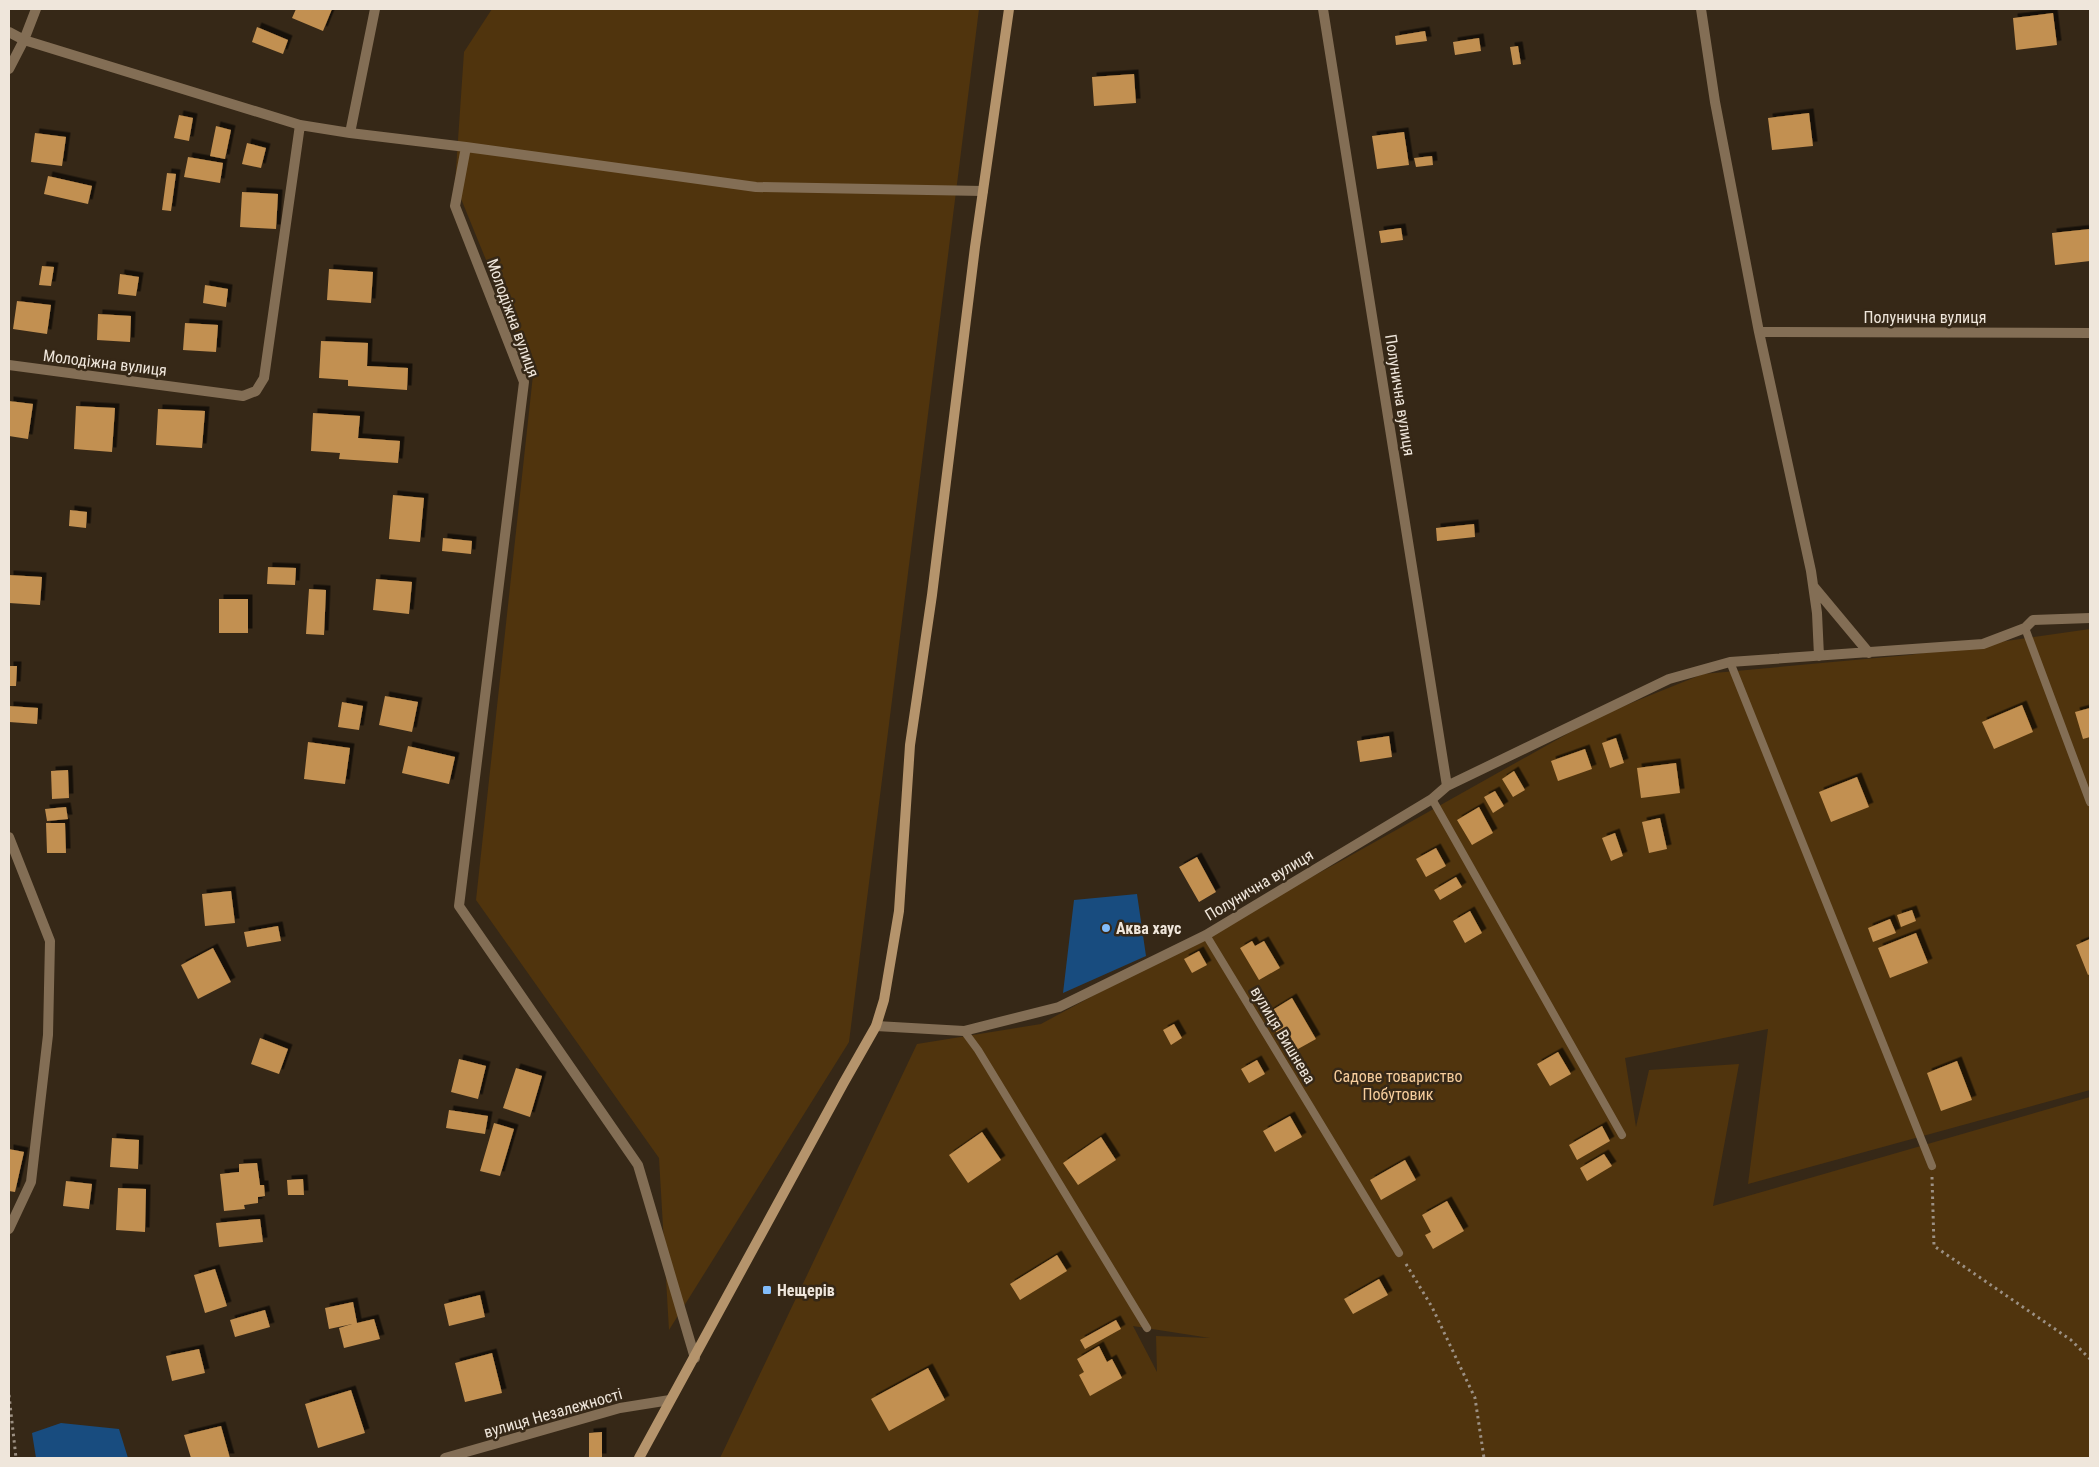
<svg xmlns="http://www.w3.org/2000/svg" width="2099" height="1467" viewBox="0 0 2099 1467" font-family="'Roboto Condensed',sans-serif">
<defs>
<filter id="shadow"><feDropShadow dx="4.5" dy="-4.5" stdDeviation="0" flood-color="#0009"/></filter>
</defs>
<rect width="100%" height="100%" fill="#362817"/>
<path fill="#50340d" fill-rule="evenodd" d="M492,9H979L849,1042L669,1330L659,1158L476,900L533,375L455,184L464,52Z
M2090,629V1090L1748,1184L1768,1029L1625,1058L1636,1127L1649,1070L1739,1064L1713,1206L2090,1097V1458H720L917,1044L1041,1024L1341,861L1599,716L1703,674L1909,655ZM1133,1326L1210,1338L1156,1336L1157,1372Z"/>
<path fill="#184c7f" d="M1137,894L1146,956L1063,993L1074,900Z
M61,1423L119,1429L128,1458H36L32,1433Z"/>
<path fill="#c29051" filter="url(#shadow)" d="M296,9H332L323,31L292,18Z
M2053,13L2057,45L2016,50L2013,18Z
M257,27L288,40L283,54L252,42Z
M1425,31L1427,41L1396,45L1395,36Z
M1479,38L1481,51L1455,55L1453,42Z
M1518,46L1521,64L1513,65L1510,47Z
M1134,74L1136,103L1094,106L1092,77Z
M1809,113L1813,146L1772,150L1768,118Z
M179,115L193,118L189,141L174,138Z
M216,126L231,130L225,159L210,156Z
M1404,132L1409,165L1377,169L1372,136Z
M35,133L66,137L62,166L31,162Z
M247,143L266,148L261,168L242,164Z
M1432,156L1433,165L1416,167L1414,158Z
M188,157L223,163L220,183L184,177Z
M167,173L176,174L171,211L162,210Z
M48,176L92,186L88,204L44,194Z
M242,192L278,194L276,229L240,227Z
M1401,228L1403,240L1381,243L1379,231Z
M2090,229V261L2055,265L2052,233Z
M42,266L54,267L51,286L39,285Z
M329,269L373,272L371,303L327,300Z
M120,274L139,277L136,296L118,294Z
M205,285L228,289L226,307L203,303Z
M17,301L51,305L47,334L13,329Z
M98,314L131,316L130,342L97,340Z
M185,323L218,325L216,352L183,350Z
M321,341L368,343L367,366L408,368L407,390L348,386V380L319,378Z
M9,401L33,404L28,439L9,436Z
M76,406L115,408L112,452L74,449Z
M158,409L205,411L202,448L156,445Z
M313,413L360,416L358,438L400,441L398,463L339,459L340,453L311,451Z
M393,495L424,498L420,542L389,539Z
M70,510L87,512L86,528L69,526Z
M1474,524L1475,537L1437,541L1436,528Z
M443,538L472,541L471,554L442,551Z
M268,567L296,568L295,585L267,584Z
M9,575L42,577L40,605L9,603Z
M376,579L412,582L409,614L373,610Z
M309,589L326,590L324,635L306,634Z
M219,599H248V633H219Z
M9,666H17L16,686H9Z
M385,696L418,702L412,732L379,725Z
M342,702L363,706L359,730L338,727Z
M2022,705L2033,732L1994,749L1982,722Z
M9,706L38,708L37,724L9,722Z
M2090,708V737L2083,739L2075,712Z
M1389,736L1392,757L1360,762L1357,741Z
M1616,738L1624,763L1610,768L1602,743Z
M308,742L350,748L345,784L304,779Z
M408,746L455,757L449,784L402,773Z
M1585,749L1592,769L1558,781L1551,761Z
M1676,763L1680,793L1641,798L1637,768Z
M68,770L69,798L52,799L51,771Z
M1514,771L1525,790L1513,797L1502,779Z
M1857,777L1869,807L1831,822L1819,792Z
M1495,791L1504,806L1493,813L1484,797Z
M66,807L68,819L47,821L45,809Z
M1479,807L1493,833L1472,845L1457,820Z
M1660,818L1667,849L1649,853L1642,822Z
M46,823H65L66,853H47Z
M1615,833L1623,856L1611,861L1602,838Z
M1436,848L1446,866L1426,877L1416,859Z
M1197,857L1216,892L1199,902L1179,867Z
M1456,877L1462,887L1440,900L1434,890Z
M231,891L235,923L205,926L202,894Z
M1912,910L1916,921L1901,927L1897,915Z
M1470,911L1482,933L1465,943L1453,921Z
M1890,919L1896,933L1873,942L1868,928Z
M278,926L281,941L247,947L244,932Z
M1916,933L1928,963L1890,978L1878,948Z
M2090,939V974L2088,975L2076,945Z
M1252,941L1255,946L1264,941L1280,968L1259,980L1240,948Z
M213,948L231,982L198,999L181,965Z
M1199,951L1207,965L1192,973L1184,959Z
M1292,998L1316,1039L1289,1054L1266,1014Z
M1174,1024L1182,1038L1171,1045L1163,1030Z
M260,1038L288,1049L279,1074L251,1064Z
M1558,1052L1571,1074L1550,1086L1537,1064Z
M459,1059L486,1066L478,1099L451,1092Z
M1257,1060L1265,1074L1249,1083L1241,1069Z
M1957,1061L1972,1100L1941,1111L1927,1073Z
M516,1068L542,1076L530,1117L503,1108Z
M449,1110L488,1116L485,1134L446,1128Z
M1290,1116L1302,1137L1275,1152L1263,1131Z
M494,1123L514,1129L500,1176L480,1171Z
M1602,1126L1610,1141L1577,1160L1569,1145Z
M982,1132L1001,1160L968,1183L949,1155Z
M1101,1137L1116,1160L1078,1185L1063,1163Z
M112,1138L139,1140L138,1169L110,1167Z
M9,1149L24,1152L15,1192L9,1191Z
M1604,1154L1612,1166L1587,1181L1580,1168Z
M1405,1160L1416,1180L1381,1200L1370,1180Z
M257,1163L260,1185H264L265,1196L258,1197V1203L244,1205L245,1209L224,1211L220,1174L239,1172V1164Z
M303,1179L304,1195H288L287,1180Z
M66,1181L92,1184L89,1209L63,1206Z
M118,1188L146,1189L145,1232L116,1230Z
M1447,1201L1464,1231L1433,1249L1425,1235L1431,1232L1422,1215Z
M260,1219L263,1242L219,1247L216,1223Z
M1057,1255L1067,1271L1020,1300L1010,1284Z
M215,1269L227,1306L205,1313L194,1275Z
M1379,1279L1388,1295L1353,1314L1344,1299Z
M480,1295L485,1317L449,1326L444,1304Z
M353,1302L357,1323L374,1319L380,1339L344,1348L339,1328L352,1324L329,1329L325,1308Z
M265,1310L270,1327L235,1337L230,1320Z
M1116,1320L1121,1329L1085,1349L1080,1340Z
M1099,1346L1107,1362L1112,1359L1122,1378L1090,1396L1079,1375L1084,1372L1077,1359Z
M199,1349L205,1373L172,1381L166,1356Z
M492,1353L502,1393L465,1402L455,1363Z
M928,1368L945,1400L889,1431L871,1399Z
M351,1390L365,1433L318,1448L305,1404Z
M221,1426L230,1458H191L184,1435Z
M602,1432V1458H589V1433Z"/>
<g fill="none" stroke-linecap="round" stroke-linejoin="round">
<path stroke="#9c9083" stroke-width="3" stroke-dasharray="2.5 4" stroke-linecap="butt" d="M1932,1177L1934,1246L2071,1340L2090,1359
M1406,1264L1432,1307L1475,1398L1484,1458
M9,1395L16,1458"/>
<path stroke="#836e55" stroke-width="8" d="M2025,628L2090,802
M1730,662L1932,1166
M1432,799L1622,1135
M1206,935L1399,1253
M964,1031L978,1050L1147,1328"/>
<path stroke="#836e55" stroke-width="10" d="M375,9L350,133L466,147L455,206L524,382L459,906L638,1165L695,1358
M1323,9L1447,786
M1701,9L1715,102L1759,332L1811,571L1817,613L1819,656
M9,32L24,40L300,125L350,133
M9,69L24,40L36,9
M466,147L756,187L983,191
M1759,332L2090,333
M9,365L243,396L256,391L264,378L300,125
M1814,587L1869,653
M9,837L50,941L48,1035L31,1182L9,1229
M876,1026L964,1031L1059,1007L1206,935L1432,799L1447,786L1669,679L1730,662L1983,644L2025,628L2033,620L2090,618
M445,1458L620,1408L670,1400"/>
<path stroke="#b5946c" stroke-width="10" d="M639,1458L843,1084L876,1026L884,1000L899,911L910,745L932,595L975,247L1009,9"/>
</g>
<g fill="#82bcfa" stroke="#362817" stroke-width="2">
<circle cx="1106" cy="928" r="5"/>
<rect x="762" y="1285" width="10" height="10" rx="2.5"/>
</g>
<g text-anchor="middle" dominant-baseline="central" stroke-width="5" stroke-linejoin="round" paint-order="stroke">
<g font-size="16" fill="#efe6db" stroke="#362817">
<text x="1925" y="317">Полунична вулиця</text>
<text transform="translate(513 318) rotate(70)">Молодіжна вулиця</text>
<text transform="translate(105 363) rotate(7)">Молодіжна вулиця</text>
<text transform="translate(1400 395) rotate(81)">Полунична вулиця</text>
<text transform="translate(1259 885) rotate(-31)">Полунична вулиця</text>
<text transform="translate(1283 1035) rotate(59)">вулиця Вишнева</text>
<text transform="translate(553 1413) rotate(-16)">вулиця Незалежності</text>
</g>
<g font-size="16" font-weight="bold" fill="#efe6db" stroke="#362817" text-anchor="start">
<text x="1116" y="928">Аква хаус</text>
<text x="777" y="1290">Нещерів</text>
</g>
<g font-size="16" fill="#f6cd9c" stroke="#362817">
<text x="1398" y="1076">Садове товариство<tspan x="1398" dy="18">Побутовик</tspan></text>
</g>
</g>
<rect width="2099" height="1467" fill="none" stroke="#efe6db" stroke-width="20"/>
</svg>
